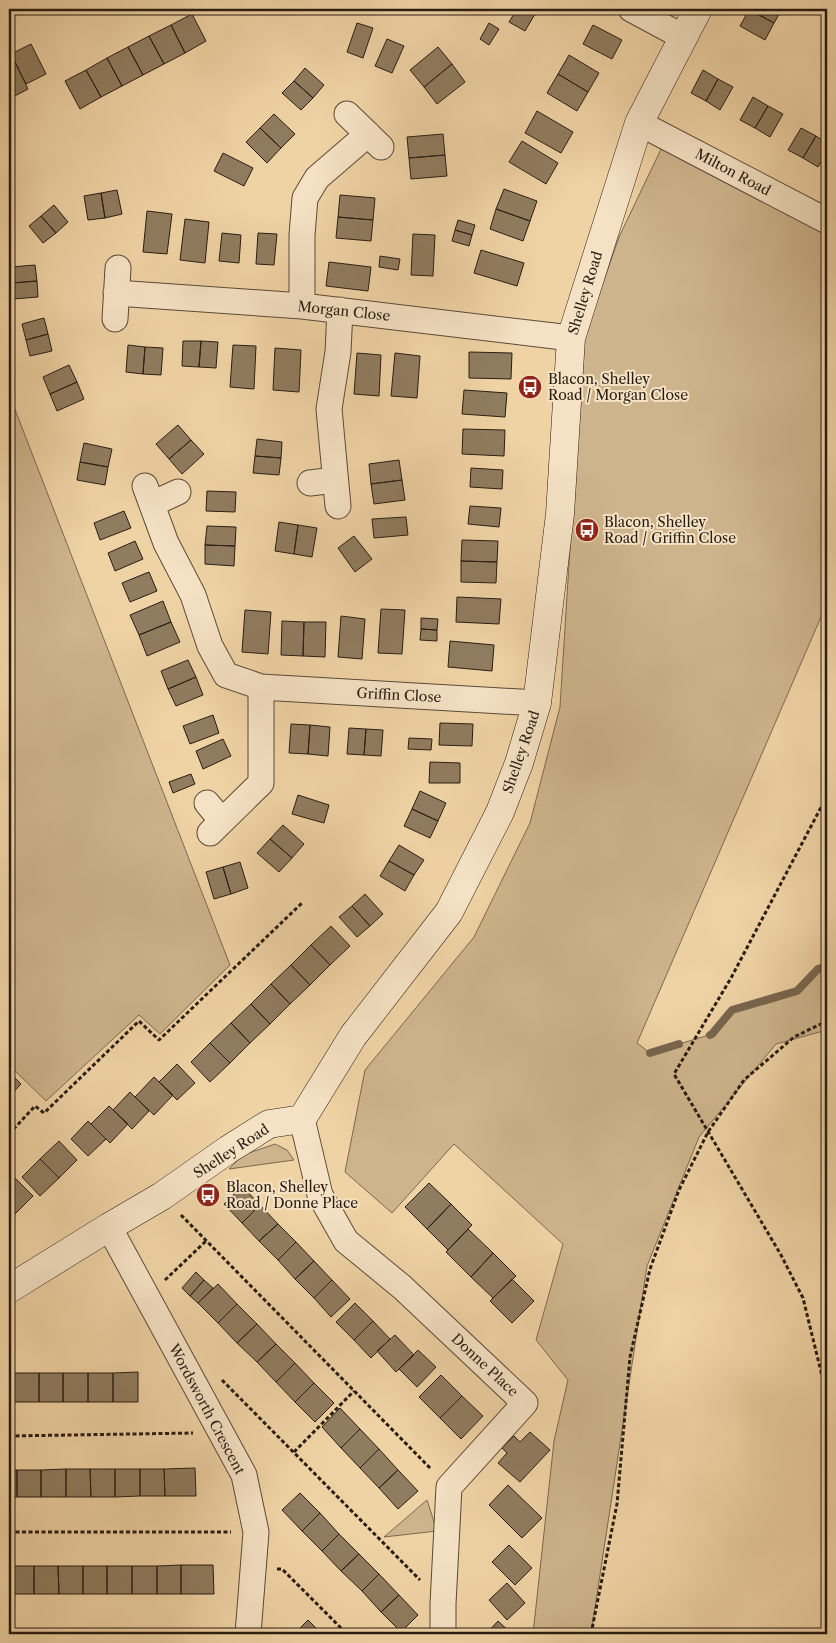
<svg xmlns="http://www.w3.org/2000/svg" width="836" height="1643" viewBox="0 0 836 1643" font-family="'Libre Caslon Text',serif">
<rect width="100%" height="100%" fill="#f0d3a5"/>
<filter id="stains"><feTurbulence type="fractalNoise" baseFrequency=".004" numOctaves="4"/><feColorMatrix values="0 0 0 0 .2 0 0 0 0 .09 0 0 0 0 .02 0 0 0 .5 -.17"/></filter>
<radialGradient id="worn" r=".72"><stop offset=".6" stop-color="#630" stop-opacity="0"/><stop offset="1" stop-color="#630" stop-opacity=".3"/></radialGradient>
<path fill="#ceb48c" stroke="#7b6850" d="M662,147L827,230V603L637,1043L650,1053L712,1034L732,1010L797,991L818,969L827,967V1030L776,1044L699,1137L647,1266L591,1634H533L554,1441L568,1380L536,1340L563,1244L454,1144L392,1213L345,1172L365,1070L474,937L530,823L560,707L583,341L619,237Z
M9,394L230,965L160,1034L139,1015L46,1101L9,1065Z
M275,1144L287,1150L294,1160L229,1169L243,1155Z
M427,1500L437,1531L384,1537Z"/>
<g fill="none" stroke-linecap="round" stroke-linejoin="round">
<path stroke="#77654d" stroke-width="8" d="M710,1035L712,1034L732,1010L797,991L818,969L827,967
M650,1053L679,1044"/>
</g>
<path fill="#907c5f" stroke="#281d13" d="M517,9H538L525,31L509,22Z
M749,9H782L774,23Z
M749,10L774,23L765,40L740,26Z
M192,14L206,41L185,53L171,25Z
M357,23L373,28L363,58L347,52Z
M489,23L499,29L489,45L480,39Z
M171,25L185,53L164,64L149,36Z
M593,25L622,40L612,59L583,44Z
M149,36L164,64L143,75L128,47Z
M387,39L404,46L392,73L375,66Z
M31,44L46,74L26,84L11,54Z
M128,47L143,75L122,86L107,58Z
M438,47L452,64L424,87L410,70Z
M569,55L599,73L588,92L558,74Z
M107,58L122,86L101,97L86,70Z
M14,60L28,89L9,99V62Z
M452,64L465,82L437,104L424,87Z
M305,68L324,85L313,98L294,81Z
M86,70L101,97L80,109L65,81Z
M703,70L718,79L706,101L691,93Z
M558,74L588,92L577,111L547,93Z
M718,79L733,87L720,110L706,101Z
M294,81L313,98L301,110L282,93Z
M753,97L768,106L755,128L740,120Z
M768,106L783,114L770,137L755,128Z
M537,111L573,132L561,153L525,133Z
M274,114L295,134L281,148L260,128Z
M260,128L281,148L267,163L246,142Z
M801,128L816,136L803,158L788,150Z
M443,134L445,155L409,158L407,137Z
M816,136L827,143V151L818,167L803,158Z
M522,141L558,163L546,184L509,162Z
M223,153L253,168L244,186L214,171Z
M445,155L447,176L411,179L409,158Z
M504,189L537,201L530,221L496,209Z
M117,190L122,214L105,218L101,193Z
M101,193L105,218L88,220L84,196Z
M340,195L375,198L373,220L338,217Z
M54,205L68,222L56,233L41,216Z
M496,209L530,221L523,241L490,229Z
M147,211L172,214L167,254L143,252Z
M41,216L56,233L43,243L29,226Z
M338,217L373,220L371,241L336,238Z
M185,219L209,222L205,263L180,260Z
M458,220L475,225L472,235L455,230Z
M455,230L472,235L469,246L452,241Z
M222,233L241,235L239,263L219,261Z
M258,233L277,234L274,265L256,264Z
M413,234L435,235L433,276L411,275Z
M481,250L524,263L517,286L474,273Z
M380,256L400,259L398,270L379,267Z
M329,262L371,267L368,291L326,286Z
M35,265L37,281L12,283L11,267Z
M37,281L38,297L13,299L12,283Z
M44,318L48,334L26,340L22,324Z
M48,334L52,351L30,356L26,340Z
M183,341H201L199,367L182,366Z
M201,341L218,342L216,368L199,367Z
M128,345L145,347L143,374L126,372Z
M233,345L256,346L254,389L230,387Z
M145,347L163,348L161,375L143,374Z
M275,348L301,350L299,392L273,390Z
M469,352L512,353L511,379L469,378Z
M357,353L381,355L379,396L354,394Z
M395,353L420,356L417,398L391,396Z
M69,365L77,382L50,394L43,377Z
M77,382L84,399L57,411L50,394Z
M464,390L507,393L505,417L462,414Z
M178,425L191,440L169,459L156,444Z
M463,429L505,430L504,456L462,454Z
M257,439L282,442L281,458L255,456Z
M191,440L204,454L182,474L169,459Z
M84,443L112,449L108,467L80,462Z
M255,456L281,458L279,475L253,473Z
M399,460L402,480L371,484L369,464Z
M80,462L108,467L105,485L77,480Z
M471,468L503,470L502,489L470,487Z
M402,480L405,500L374,504L371,484Z
M207,491L236,492L235,512L206,511Z
M470,506L501,508L499,527L468,524Z
M124,511L131,528L100,540L94,523Z
M406,517L408,535L374,538L372,519Z
M279,522L298,525L294,554L275,551Z
M298,525L317,528L312,557L294,554Z
M207,526L236,527L235,546L205,545Z
M354,536L372,559L355,572L338,548Z
M462,540L498,541L497,562L461,561Z
M135,541L143,559L115,571L108,553Z
M205,545L235,546L234,566L205,564Z
M461,561L497,562L496,583L461,582Z
M149,572L157,591L130,602L122,583Z
M457,597L501,599L499,624L456,622Z
M163,601L171,622L139,635L130,615Z
M381,609L405,610L402,654L378,653Z
M245,610L271,612L268,654L242,652Z
M341,616L365,619L362,659L338,657Z
M421,618L438,619L437,630L421,629Z
M282,621L304,622L303,656L281,655Z
M171,622L180,642L147,656L139,635Z
M304,622H326L325,657L303,656Z
M421,629L437,630V641L420,640Z
M450,641L494,645L492,671L448,667Z
M188,660L196,677L168,689L161,671Z
M196,677L203,695L176,706L168,689Z
M213,715L219,733L190,744L183,726Z
M440,723L473,724L472,746L439,745Z
M291,724L310,725L308,754L289,753Z
M310,725L330,727L328,756L308,754Z
M349,728L366,729L364,755L347,754Z
M366,729L383,730L381,756L364,755Z
M409,738L432,739L431,750L408,749Z
M223,739L231,756L203,769L196,751Z
M430,762L460,763V783H429Z
M191,774L195,784L173,793L169,782Z
M420,791L446,803L438,821L412,809Z
M298,795L329,805L324,823L292,814Z
M412,809L438,821L430,838L404,826Z
M283,825L304,844L292,858L270,839Z
M270,839L292,858L279,872L257,853Z
M399,845L424,860L414,875L389,861Z
M389,861L414,875L405,891L380,876Z
M240,862L248,888L231,894L223,867Z
M223,867L231,894L214,899L206,872Z
M365,894L383,914L370,926L352,906Z
M352,906L370,926L357,937L339,917Z
M331,926L350,946L330,965L311,945Z
M311,945L330,965L310,985L291,965Z
M291,965L310,985L290,1004L271,984Z
M271,984L290,1004L270,1024L251,1004Z
M251,1004L270,1024L250,1043L231,1023Z
M231,1023L250,1043L230,1063L210,1043Z
M210,1043L230,1063L210,1082L191,1062Z
M177,1064L195,1083L177,1100L159,1082Z
M9,1072L21,1084L9,1097Z
M154,1077L173,1095L154,1115L135,1097Z
M130,1092L149,1111L132,1129L113,1110Z
M109,1106L128,1124L110,1143L91,1124Z
M88,1121L106,1139L88,1156L71,1139Z
M59,1141L77,1160L59,1178L40,1159Z
M40,1159L59,1178L40,1196L22,1177Z
M15,1178L33,1196L13,1216L9,1211V1184Z
M429,1183L451,1204L427,1229L405,1207Z
M242,1186L260,1205L242,1223L224,1204Z
M451,1204L472,1225L448,1250L427,1229Z
M260,1205L278,1224L259,1241L242,1223Z
M278,1224L296,1242L278,1260L259,1241Z
M468,1229L493,1253L471,1277L446,1252Z
M296,1242L314,1261L295,1279L278,1260Z
M493,1253L516,1276L493,1298L471,1277Z
M314,1261L332,1280L314,1298L295,1279Z
M196,1272L204,1280L190,1296L182,1288Z
M512,1279L534,1301L512,1323L490,1301Z
M204,1280L213,1288L198,1303L190,1296Z
M332,1280L350,1299L331,1317L314,1298Z
M218,1284L237,1304L218,1323L198,1303Z
M355,1303L373,1321L354,1340L336,1322Z
M237,1304L257,1324L237,1343L218,1323Z
M373,1321L390,1339L371,1358L354,1340Z
M257,1324L276,1344L257,1362L237,1343Z
M395,1335L414,1355L396,1372L377,1351Z
M276,1344L295,1363L276,1382L257,1362Z
M418,1350L436,1367L417,1387L399,1369Z
M295,1363L314,1383L295,1402L276,1382Z
M138,1372V1402H113V1373Z
M9,1373H14V1402H9Z
M14,1373H39V1402H14Z
M39,1373H63V1402H39Z
M63,1373H88V1402H63Z
M88,1373H113V1402H88Z
M441,1375L462,1396L440,1418L419,1397Z
M314,1383L334,1403L315,1422L295,1402Z
M462,1396L483,1416L461,1439L440,1418Z
M340,1408L360,1429L341,1448L322,1427Z
M360,1429L379,1449L360,1468L341,1448Z
M530,1432L550,1450L520,1482L498,1463L507,1453L502,1448L514,1436L520,1442Z
M379,1449L398,1470L379,1488L360,1468Z
M195,1468L196,1496H165L164,1469Z
M66,1469H90L91,1497H66Z
M66,1469V1497H41V1470Z
M90,1469H115V1497H91Z
M115,1469H140V1496L115,1497Z
M140,1469H164L165,1496H140Z
M9,1470H17V1497H9Z
M17,1470H41V1497H17Z
M398,1470L418,1491L398,1509L379,1488Z
M508,1485L542,1518L522,1538L489,1505Z
M300,1493L320,1513L302,1531L282,1510Z
M320,1513L339,1534L322,1551L302,1531Z
M339,1534L359,1554L341,1571L322,1551Z
M509,1545L532,1568L515,1585L492,1562Z
M359,1554L379,1574L362,1591L341,1571Z
M181,1565V1594H157V1566Z
M181,1565H213L214,1594H181Z
M9,1566H34V1594H9Z
M34,1566H58L59,1594H34Z
M58,1566H83V1594H59Z
M83,1566H107V1594H83Z
M107,1566H132V1594H107Z
M132,1566H157V1594H132Z
M379,1574L399,1595L381,1612L362,1591Z
M507,1583L525,1603L507,1620L489,1600Z
M399,1595L418,1615L401,1632L381,1612Z
M308,1620L322,1634H294Z
M498,1621L512,1634H486Z"/>
<g fill="none" stroke-linecap="round" stroke-linejoin="round">
<g stroke="#5a4a38" stroke-width="27">
<path id="street" d="M631,9L683,37
M347,114L381,147
M639,123L827,221
M116,293L302,306L571,338
M302,306V235L305,198L317,178L368,134
M115,319L118,268
M310,483L335,480
M145,486L166,543L193,595L210,646L226,675L261,687L537,703
M152,504L178,492
M338,506L329,409L338,352L340,310
M207,803L222,821
M210,833L261,783V687
M302,1119L320,1195L346,1241L402,1287L525,1403L449,1487L443,1604V1634
M109,1227L244,1475L256,1532L248,1634"/>
</g>
<g stroke="#281d13" stroke-width="29">
<path id="secondary" d="M9,1289L109,1227L162,1196L229,1149L269,1124L302,1119L353,1036L449,912L500,812L519,763L537,703L560,514L571,338L639,123L698,9"/>
</g>
<path stroke="#281d13" stroke-width="3" stroke-dasharray="4 2.5" stroke-linecap="butt" d="M827,796L731,978L674,1074L781,1255L803,1298L827,1396
M9,1134L35,1106L44,1113L139,1021L159,1040L303,902
M181,1215L431,1469
M165,1280L206,1241
M222,1380L420,1580
M9,1436L193,1433
M294,1452L354,1391
M9,1532H231
M277,1569H282L347,1634
M591,1634L617,1504L630,1357L650,1269L679,1190L708,1132L744,1080L794,1037L827,1021"/>
<use href="#street" stroke="#f5e2c4" stroke-width="25"/>
<use href="#secondary" stroke="#f5e2c4" stroke-width="28"/>
</g>
<defs>
<g id="bus-disc" transform="scale(1.25)"><circle r="9.5" fill="#8f2418" stroke="#f5e2c4"/><path d="M-5-6H5V4H4V6H2V4H-2V6H-4V4H-5ZM-3.5-4V0h7V-4ZM-3.5 1.2v1.5H-2V1.2ZM2 1.2v1.5H3.5V1.2Z" fill="#fff"/></g>
</defs>
<g fill-rule="evenodd">
<use href="#bus-disc" x="530" y="387"/>
<use href="#bus-disc" x="587" y="530"/>
<use href="#bus-disc" x="208" y="1195"/>
</g>
<g text-anchor="middle" dominant-baseline="central" stroke-width="4" stroke-linejoin="round" paint-order="stroke">
<g font-size="14" fill="#281d13" stroke="#f5e2c4">
<text transform="translate(733 172) rotate(28)">Milton Road</text>
<text transform="translate(585 293) rotate(-73)">Shelley Road</text>
<text transform="translate(344 311) rotate(6)">Morgan Close</text>
<text transform="translate(399 695) rotate(3)">Griffin Close</text>
<text transform="translate(521 752) rotate(-71)">Shelley Road</text>
<text transform="translate(231 1151) rotate(-33)">Shelley Road</text>
<text transform="translate(485 1365) rotate(43)">Donne Place</text>
<text transform="translate(207 1409) rotate(62)">Wordsworth Crescent</text>
</g>
<g font-size="14" fill="#281d13" stroke="#f5e2c4" text-anchor="start">
<text x="548" y="379">Blacon, Shelley<tspan x="548" dy="16">Road / Morgan Close</tspan></text>
<text x="604" y="522">Blacon, Shelley<tspan x="604" dy="16">Road / Griffin Close</tspan></text>
<text x="226" y="1187">Blacon, Shelley<tspan x="226" dy="16">Road / Donne Place</tspan></text>
</g>
</g>
<rect width="836" height="1643" fill="none" stroke="#f0d3a5" stroke-width="30"/>
<rect x="10" y="10" width="816" height="1623" fill="none" stroke="#281d13" stroke-width="2.5"/>
<rect x="15" y="15" width="806" height="1613" fill="none" stroke="#281d13"/>
<rect width="100%" height="100%" filter="url(#stains)"/>
<rect width="100%" height="100%" fill="url(#worn)"/>
</svg>
